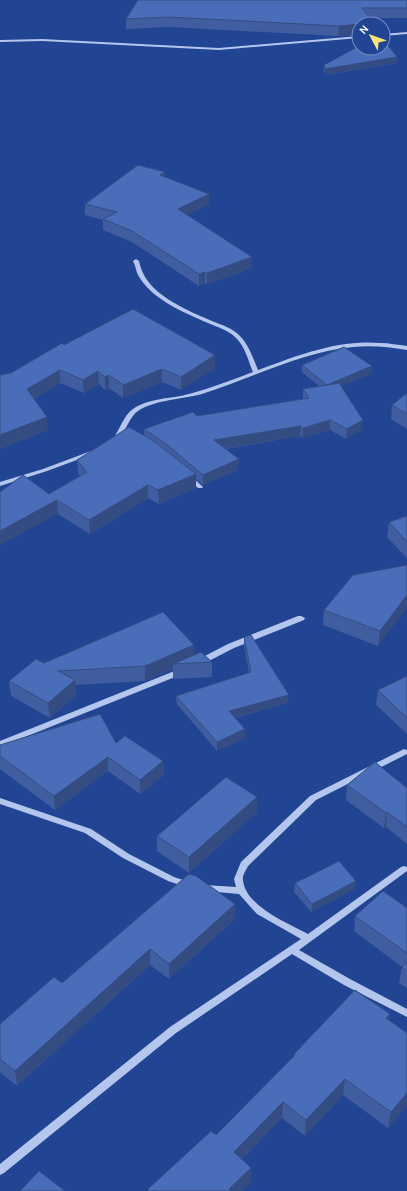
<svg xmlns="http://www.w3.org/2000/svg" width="407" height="1191" viewBox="0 0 407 1191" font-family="Karla,sans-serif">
<rect width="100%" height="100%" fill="#214493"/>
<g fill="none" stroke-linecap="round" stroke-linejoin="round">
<path fill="#b4c6ed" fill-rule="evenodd" d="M407,32V34L383,36V34Z
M359,36V38L219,50L42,41L0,42V40L42,39L219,48Z
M136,259L139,261C140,265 141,269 143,273C154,297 189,311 212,321C222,325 232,328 239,335C249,345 253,358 258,370C296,356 338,339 380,343C389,343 398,345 407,346V350C389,347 371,345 353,347C304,351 250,379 202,394C183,399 154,400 138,411C129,417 127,430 119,438H115L114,437C120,429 124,415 133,409C148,398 171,399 189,394C211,388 232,380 253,372C248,360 245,346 235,337C228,330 217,327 208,323C183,312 150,299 137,273C136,269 135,265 133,261Z
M91,451L93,452L94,453L93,454L47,471L0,486V482L43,469Z
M189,475L191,476L202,486L203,487L202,488H198L187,478L186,477Z
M298,616H301L305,618L304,620L234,648L203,664H197L196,662L197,660L228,644Z
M182,668L186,671L185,673L0,747V741Z
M404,749L407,750V754L316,800L248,866C246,870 242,876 243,880C245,906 288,923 308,934L401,867L404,866L407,867V871L299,950L350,979L407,1009V1017L344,985L292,954L176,1033L4,1173L0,1175V1164L170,1027L301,939L257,914L239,894L205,891L202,890L201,888L202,886L205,885L236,887L234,879L241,862L310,796Z
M0,798L91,829L129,854L174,877L192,883L193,885L192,887L189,888L168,881L123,858L85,833L0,804Z"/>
</g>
<path fill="#405e9f" d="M407,0V18H370L359,24V35L338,36L169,27L126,29V19Z
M397,63L325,75L324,71V65Z
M165,172V177L209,194V204L187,215L252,268L207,284L205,283L199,286L132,242L103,230V220L85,215V204Z
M215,355V368L181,390L162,382L123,398L109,388L105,390L99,384L84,393L60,383L34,399L48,430L0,449V375L11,373Z
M302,365L372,373L341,386L362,430L346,439L330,430L302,438L300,436L225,449L238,470L203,485L196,479V488L159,504L148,498L90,534L58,514L49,494L80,476L78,473L77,460L144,435V429L197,416L303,399V389L319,386L302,372Z
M407,393V429L391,419L392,405Z
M407,516V558L387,537L389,522Z
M407,565L378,646L323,625L324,610Z
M244,637L288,703L235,718L245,738L217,751L177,704L176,696L249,673L244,646Z
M195,655L212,662V677L173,679V669L145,681L75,685L76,695L50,718L11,696L9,681L44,663Z
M407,676V734L376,705L378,690Z
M116,743L163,761L164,775L140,794L108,771L55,810L0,769V745Z
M347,785L407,788V844L386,827L384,828L346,800Z
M257,812L189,873L157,851V836Z
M295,883L355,889L311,912L294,892Z
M235,904L234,920L169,979L150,965L17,1086L0,1072V1024L62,983Z
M407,908V988L399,983L402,967L354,931L355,916Z
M390,1014L389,1020L407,1033V1106L388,1128L343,1095L305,1136L282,1118L242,1159L251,1168V1183L242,1191H148V1189L216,1135L293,1057L294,1054Z"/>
<path fill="#344c82" d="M359,24V35L338,36L339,26Z
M397,57V63L325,75V69Z
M165,172V182L160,175Z
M209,194V204L178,220V209Z
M252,257V268L207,284V273Z
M205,272V283L199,286V274Z
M215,355V368L181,390V377Z
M372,366V373L327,392V385Z
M162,369V382L123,398V385Z
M60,370V383L28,402L27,389Z
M98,371L99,384L84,393L83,380Z
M109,375V388L105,390V377Z
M47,417L48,430L0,449V435Z
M330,420V430L302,438L303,428Z
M363,420L362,430L346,439L347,429Z
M301,426L300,436L214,450V440Z
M239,459L238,470L203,485V475Z
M196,474V488L159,504L158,490Z
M148,485V498L90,534L89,520Z
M57,500L58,514L0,545V531Z
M407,595V608L378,646L380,631Z
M194,645L195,660L173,664V669L145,681V666Z
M75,680L76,695L50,718L48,703Z
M289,695L288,703L229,719V711Z
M245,729V738L217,751V742Z
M108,757V771L55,810L54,796Z
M163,761L164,775L140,794V780Z
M257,797V812L189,873V857Z
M387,812L386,827L384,828L386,813Z
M356,881L355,889L311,912L312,904Z
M235,904L234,920L169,979V964Z
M150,949V965L17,1086L15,1071Z
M390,1014L388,1030L386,1018Z
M345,1079L343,1095L305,1136L306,1120Z
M407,1093V1106L388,1128L391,1112Z
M283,1102L282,1118L234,1168V1152Z
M251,1168V1183L242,1191H229V1189Z"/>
<path fill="#4a6db9" stroke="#344c82" d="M138,0H407V8H362L375,24H359L339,26L169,17L126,19Z
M383,39L397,57L325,69L324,65L359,46V48H383Z
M138,165L165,172L160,175L209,194L178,209L252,257L207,273L205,272L199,274L132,231L103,219L117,212L85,204Z
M133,309L215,355L181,377L162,369L123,385L109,375L105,377L98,371L83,380L60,370L27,389L47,417L0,435V375L11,373L62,343L64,345Z
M344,347L372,366L327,385L302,365Z
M339,383L363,420L347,429L330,420L303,428L301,426L214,440L239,459L203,475L166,444L144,429L193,412L197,416L309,398L303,389Z
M407,393V414L392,405Z
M129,427L152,440L196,474L158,490L148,485L89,520L57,500L0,531V492L23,475L49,494L87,472L77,460Z
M407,516V542L389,522Z
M407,565V595L380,631L324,610L353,575Z
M163,612L194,645L145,666L58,671L75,680L48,703L9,681L36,659L44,663Z
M251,635L289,695L229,711L245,729L217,742L176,696L251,672L244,637Z
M201,652L212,662L173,664Z
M407,676V718L378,690Z
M100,714L116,743L125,736L163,761L140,780L108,757L54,796L0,756V745Z
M375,762L407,788V827L387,812L386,813L347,785Z
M226,777L257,797L189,857L157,836Z
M339,861L356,881L312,904L295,883Z
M189,874L196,876L235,904L169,964L150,949L15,1071L0,1059V1024L54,977L62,983Z
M383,891L407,908V953L355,916Z
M407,962V971L402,967Z
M355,990L390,1014L386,1018L407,1033V1093L391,1112L345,1079L306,1120L283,1102L234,1152L251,1168L229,1189L232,1191H150L148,1189L211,1131L216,1135L295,1055L294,1054Z
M39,1171L65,1191H20Z"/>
<g transform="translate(371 36) rotate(311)"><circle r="19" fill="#214493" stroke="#7a8fbe"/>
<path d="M0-3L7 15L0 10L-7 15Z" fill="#fae475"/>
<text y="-6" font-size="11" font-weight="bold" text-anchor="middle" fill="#ffffff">N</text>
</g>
</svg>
